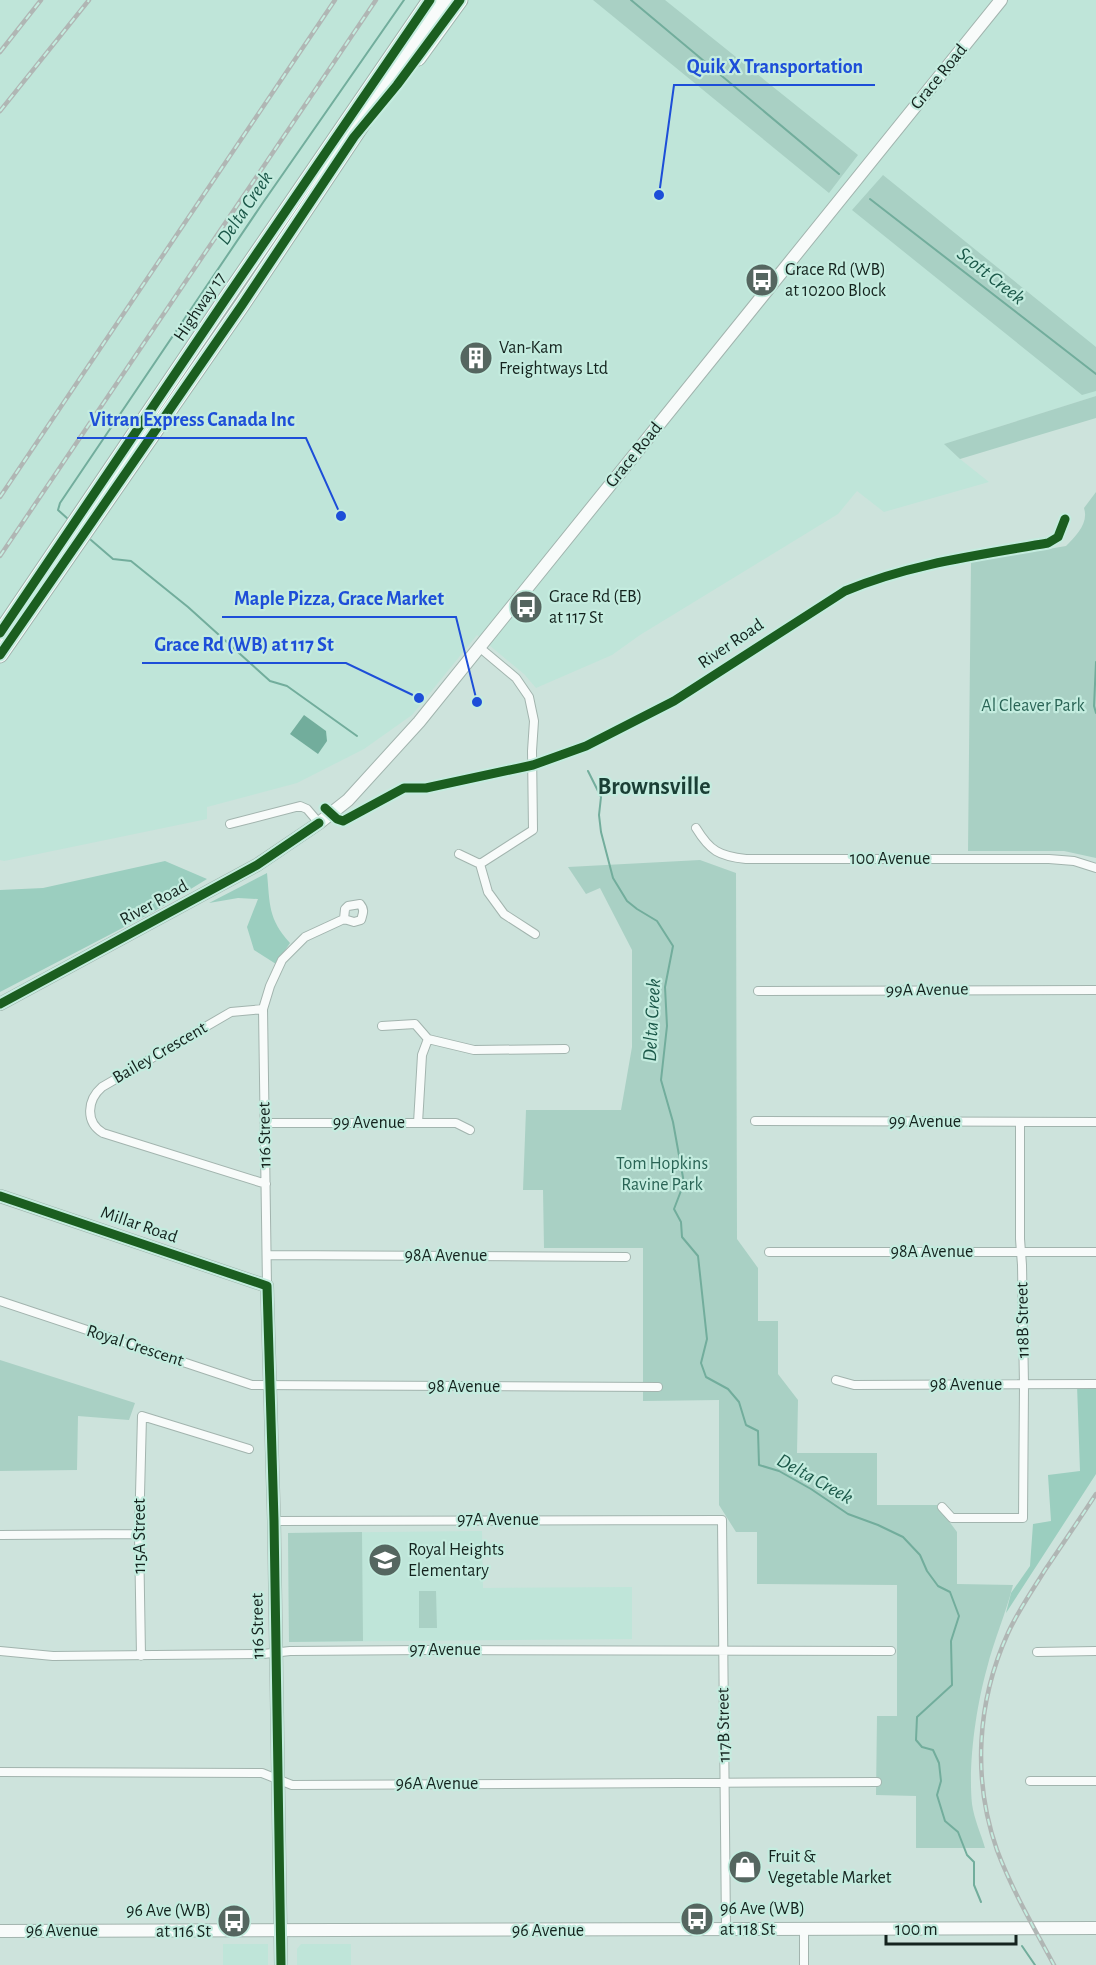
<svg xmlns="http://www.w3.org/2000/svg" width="1096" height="1965" viewBox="0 0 1096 1965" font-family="'Alegreya Sans',sans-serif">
<rect width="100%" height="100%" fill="#cde3dc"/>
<path fill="#bfe5d9" d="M0,0H1096V396L945,444L960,459L989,482L884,512L857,491L838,514L640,635L612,655L536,688L524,674L477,635L412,715L364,749L297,783L207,807V819L4,861L0,860Z
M482,1531L483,1588L632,1587V1639L289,1642L288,1533Z
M223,1944H268V1965H223Z
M301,1944H351V1965H297V1949Z"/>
<path fill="#a9d0c4" d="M593,0H665L858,155L829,193Z
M883,175L1096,347V391L1082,395L852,210Z
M1096,396V418L960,459L944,444Z
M1096,492V858L1064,851H968L971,562L1066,546C1076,536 1089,523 1084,508Z
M700,860L736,873L737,1239L758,1268V1321H778V1374L798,1400L797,1453H877V1505H937L957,1532V1584L1013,1585C1006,1613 994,1640 987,1668C976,1707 968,1764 972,1804C974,1819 981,1834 985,1848H916V1796L876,1795L877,1716H897V1585L757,1584V1532H736L719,1505V1400L643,1401V1248H544L543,1190H523L526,1110H621L632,1047V950L600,888L586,894L568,867Z
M0,1360L135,1403L129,1420L78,1416L77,1470L0,1471Z
M362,1532L363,1641L289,1642L288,1533Z
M419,1591H436L437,1628H419Z"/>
<path fill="#9bcebf" d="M165,861L207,879L155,911L0,992V890L43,888Z
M267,873C270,904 268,919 290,943L276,964L254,950L247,927L258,899L238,898L209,903Z
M1096,1384V1474L1006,1613L1011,1593L1030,1566L1033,1524L1051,1521L1048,1475L1080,1471L1077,1385Z"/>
<path fill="#72ad9c" d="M304,715L326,731L327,741L318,754L290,734Z"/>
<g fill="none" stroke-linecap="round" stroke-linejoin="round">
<path stroke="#72ad9c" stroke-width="2" d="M631,0L839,174
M870,199L1096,374
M68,519L58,510L60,503L262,204L404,0
M91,540L113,559L131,561L188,607L270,681L287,686L357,736
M1096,662L1094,706L1096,713
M588,771L601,797L599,815L601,832L613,878L627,901L637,909L657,921L673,946L665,987L667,1026L661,1080L673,1122L684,1183L674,1209L681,1222L682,1237L698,1256L707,1339L701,1363L706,1377L728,1389L739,1402L746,1425L758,1431L759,1465L779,1471L811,1489L848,1514L878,1525L903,1537L920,1555L927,1571L938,1586L950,1592L959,1616L951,1641L952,1685L917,1717L916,1740L922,1747L933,1750L939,1763L941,1781L937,1795L945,1821L958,1832L967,1855L974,1862V1885L981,1902
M1022,1946L1035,1965"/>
<g stroke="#a2b4ae" stroke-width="10">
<path id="street" d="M479,647L516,678L529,697L534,721L532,751L533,830L480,864L488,892L504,914L535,934
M404,788H426L533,765L586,746L674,701L845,591C909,564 979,555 1048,543L1058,537L1065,519
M230,824L300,806L307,809L319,823
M696,828C710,851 719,856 746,859H1049L1074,861L1096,868
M459,854L480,864
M758,991L1096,990
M263,1009L231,1012L102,1087C87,1100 85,1122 103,1133L266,1184
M382,1026L415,1024L428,1039L422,1055L418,1123
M428,1039L474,1050L565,1049
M755,1121L1096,1122
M266,1123H456L470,1130
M769,1252H1096
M267,1255L626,1257
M267,1286L263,1009L270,986L282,960L305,937L344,919L354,922L361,920C363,913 365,910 360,904L348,906L345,909L344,919
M0,1301L252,1385L658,1387
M836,1380L854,1385L1096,1384
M942,1507L952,1518H1023L1024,1385L1022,1265L1020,1239V1123
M274,1521L722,1520L726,1930
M0,1535L139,1534
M0,1651L53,1656L263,1654L290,1651L428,1650L891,1651
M1037,1652L1096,1651
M141,1656L139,1534L142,1416L249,1449
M0,1772L262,1773L292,1785L877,1782
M1030,1781H1096
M804,1965V1929"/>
</g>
<g stroke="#a2b4ae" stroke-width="14">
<path id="secondary" d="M0,1004L257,865L319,823L348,800L419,722L1001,0
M0,1196L267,1286L274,1521L281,1965
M0,1931L1096,1928"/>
</g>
<g stroke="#a2b4ae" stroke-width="17">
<path id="highway" d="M418,58L460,0
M0,633L227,297L430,0
M0,655L242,305L445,0"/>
</g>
<use href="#street" stroke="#f8fbfa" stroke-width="8"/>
<use href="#secondary" stroke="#f8fbfa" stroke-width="12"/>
<use href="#highway" stroke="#f8fbfa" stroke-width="15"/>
<g stroke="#b0b6b4" stroke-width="4.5">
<path id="rail" d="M0,52L41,0
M0,111L89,0
M0,497L335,0
M0,556L376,0
M1054,1965C1034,1928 1012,1890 997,1850C972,1779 977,1701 1008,1633C1018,1611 1032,1591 1045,1570C1062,1545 1079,1520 1096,1494"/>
</g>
<use href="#rail" stroke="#c4ecdf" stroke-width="2" stroke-dasharray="7" stroke-linecap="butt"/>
<g stroke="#c4ecdf" stroke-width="13">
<path id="cycleway" d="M0,633L227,297L430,0
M0,655L242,305L354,137L397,85L460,0
M325,808L337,819L343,821L404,788H426L533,765L586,746L674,701L845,591C909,564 979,555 1048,543L1058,537L1065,519
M0,1004L257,865L319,823
M0,1196L267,1286L274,1521L281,1965"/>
</g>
<use href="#cycleway" stroke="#1b5e20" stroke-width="9"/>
</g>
<defs>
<g id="bus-disc" transform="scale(1.725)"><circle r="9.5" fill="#556660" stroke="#c4ecdf"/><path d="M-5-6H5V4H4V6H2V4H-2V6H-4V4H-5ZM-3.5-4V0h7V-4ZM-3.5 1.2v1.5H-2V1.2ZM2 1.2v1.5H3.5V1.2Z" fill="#fff"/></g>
<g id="building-disc" transform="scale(1.725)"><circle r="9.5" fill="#556660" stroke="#c4ecdf"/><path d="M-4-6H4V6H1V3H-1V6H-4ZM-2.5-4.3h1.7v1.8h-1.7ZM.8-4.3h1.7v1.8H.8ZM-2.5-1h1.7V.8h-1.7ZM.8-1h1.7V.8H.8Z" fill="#fff"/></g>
<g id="school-disc" transform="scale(1.725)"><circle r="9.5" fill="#556660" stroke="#c4ecdf"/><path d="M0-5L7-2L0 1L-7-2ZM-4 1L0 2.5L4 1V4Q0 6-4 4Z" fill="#fff"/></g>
<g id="shop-disc" transform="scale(1.725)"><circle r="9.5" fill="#556660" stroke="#c4ecdf"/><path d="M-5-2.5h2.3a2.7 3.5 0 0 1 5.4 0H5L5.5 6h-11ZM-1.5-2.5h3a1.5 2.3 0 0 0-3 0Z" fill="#fff"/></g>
</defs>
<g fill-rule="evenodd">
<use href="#bus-disc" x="762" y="280"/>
<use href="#building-disc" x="476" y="358"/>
<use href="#bus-disc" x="526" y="607"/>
<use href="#school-disc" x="385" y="1560"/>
<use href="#shop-disc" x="745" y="1867"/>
<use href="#bus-disc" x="697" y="1919"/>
<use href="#bus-disc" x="234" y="1921"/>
</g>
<g text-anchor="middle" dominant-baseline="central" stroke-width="4.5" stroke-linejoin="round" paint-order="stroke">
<g font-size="18" fill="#14231e" stroke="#c4ecdf">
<text transform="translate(939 77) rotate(-51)">Grace Road</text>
<text transform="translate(200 307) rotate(-56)">Highway 17</text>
<text transform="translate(634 455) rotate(-51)">Grace Road</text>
<text transform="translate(731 644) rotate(-34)">River Road</text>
<text x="890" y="859">100 Avenue</text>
<text transform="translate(154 903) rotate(-29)">River Road</text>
<text transform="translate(927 990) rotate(-1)">99A Avenue</text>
<text transform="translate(160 1053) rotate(-30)">Bailey Crescent</text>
<text x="925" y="1122">99 Avenue</text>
<text x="369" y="1123">99 Avenue</text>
<text transform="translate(265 1135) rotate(-91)">116 Street</text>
<text transform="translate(139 1225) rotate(19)">Millar Road</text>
<text x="932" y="1252">98A Avenue</text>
<text x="446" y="1256">98A Avenue</text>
<text transform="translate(1023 1320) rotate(-91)">118B Street</text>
<text transform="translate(135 1346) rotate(18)">Royal Crescent</text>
<text x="966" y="1385">98 Avenue</text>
<text x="464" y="1387">98 Avenue</text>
<text x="498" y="1520">97A Avenue</text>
<text transform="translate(140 1536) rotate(-90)">115A Street</text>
<text transform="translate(258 1626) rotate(-91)">116 Street</text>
<text x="445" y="1650">97 Avenue</text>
<text transform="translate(724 1725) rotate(-91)">117B Street</text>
<text x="437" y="1784">96A Avenue</text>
<text x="62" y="1931">96 Avenue</text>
<text x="548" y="1931">96 Avenue</text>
</g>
<g font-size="18" fill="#14231e" stroke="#c4ecdf" text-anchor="start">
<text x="785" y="270">Grace Rd (WB)<tspan x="785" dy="21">at 10200 Block</tspan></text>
<text x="499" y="348">Van-Kam<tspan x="499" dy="21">Freightways Ltd</tspan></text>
<text x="549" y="597">Grace Rd (EB)<tspan x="549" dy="21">at 117 St</tspan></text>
<text x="408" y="1550">Royal Heights<tspan x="408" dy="21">Elementary</tspan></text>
<text x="768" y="1857">Fruit &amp;<tspan x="768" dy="21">Vegetable Market</tspan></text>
<text x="720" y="1909">96 Ave (WB)<tspan x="720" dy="21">at 118 St</tspan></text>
<text x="211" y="1911" text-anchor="end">96 Ave (WB)<tspan x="211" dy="21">at 116 St</tspan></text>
</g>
<g font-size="18" fill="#296455" stroke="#c4ecdf">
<text x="1033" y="706">Al Cleaver Park</text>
<text x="662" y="1164">Tom Hopkins<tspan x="662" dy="21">Ravine Park</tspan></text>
</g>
<g font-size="20" font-style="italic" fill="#1b5849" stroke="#c4ecdf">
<text transform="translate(245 208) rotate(-56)">Delta Creek</text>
<text transform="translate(991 276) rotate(38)">Scott Creek</text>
<text transform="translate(652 1020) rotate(-87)">Delta Creek</text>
<text transform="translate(815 1479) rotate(29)">Delta Creek</text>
</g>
<g font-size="24" font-weight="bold" fill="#1a3f35" stroke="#c4ecdf">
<text x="654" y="787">Brownsville</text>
</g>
</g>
<path fill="none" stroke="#1d4ed8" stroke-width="2" d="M659 195L674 85H875M341 516L306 438H77M477 702L456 617H222M419 698L346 663H142"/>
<g fill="#1d4ed8" stroke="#c4ecdf" stroke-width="2">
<circle cx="659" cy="195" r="6"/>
<circle cx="341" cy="516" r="6"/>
<circle cx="477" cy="702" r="6"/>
<circle cx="419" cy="698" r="6"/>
</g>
<g font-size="20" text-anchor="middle" font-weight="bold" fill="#1d4ed8" stroke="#c4ecdf" stroke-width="4.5" stroke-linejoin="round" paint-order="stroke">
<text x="775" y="73">Quik X Transportation</text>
<text x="192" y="426">Vitran Express Canada Inc</text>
<text x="339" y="605">Maple Pizza, Grace Market</text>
<text x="244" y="651">Grace Rd (WB) at 117 St</text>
</g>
<path d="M886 1935v9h130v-9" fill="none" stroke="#14231e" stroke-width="3"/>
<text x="895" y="1935" font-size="18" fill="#14231e" stroke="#c4ecdf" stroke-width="4.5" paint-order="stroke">100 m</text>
</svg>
